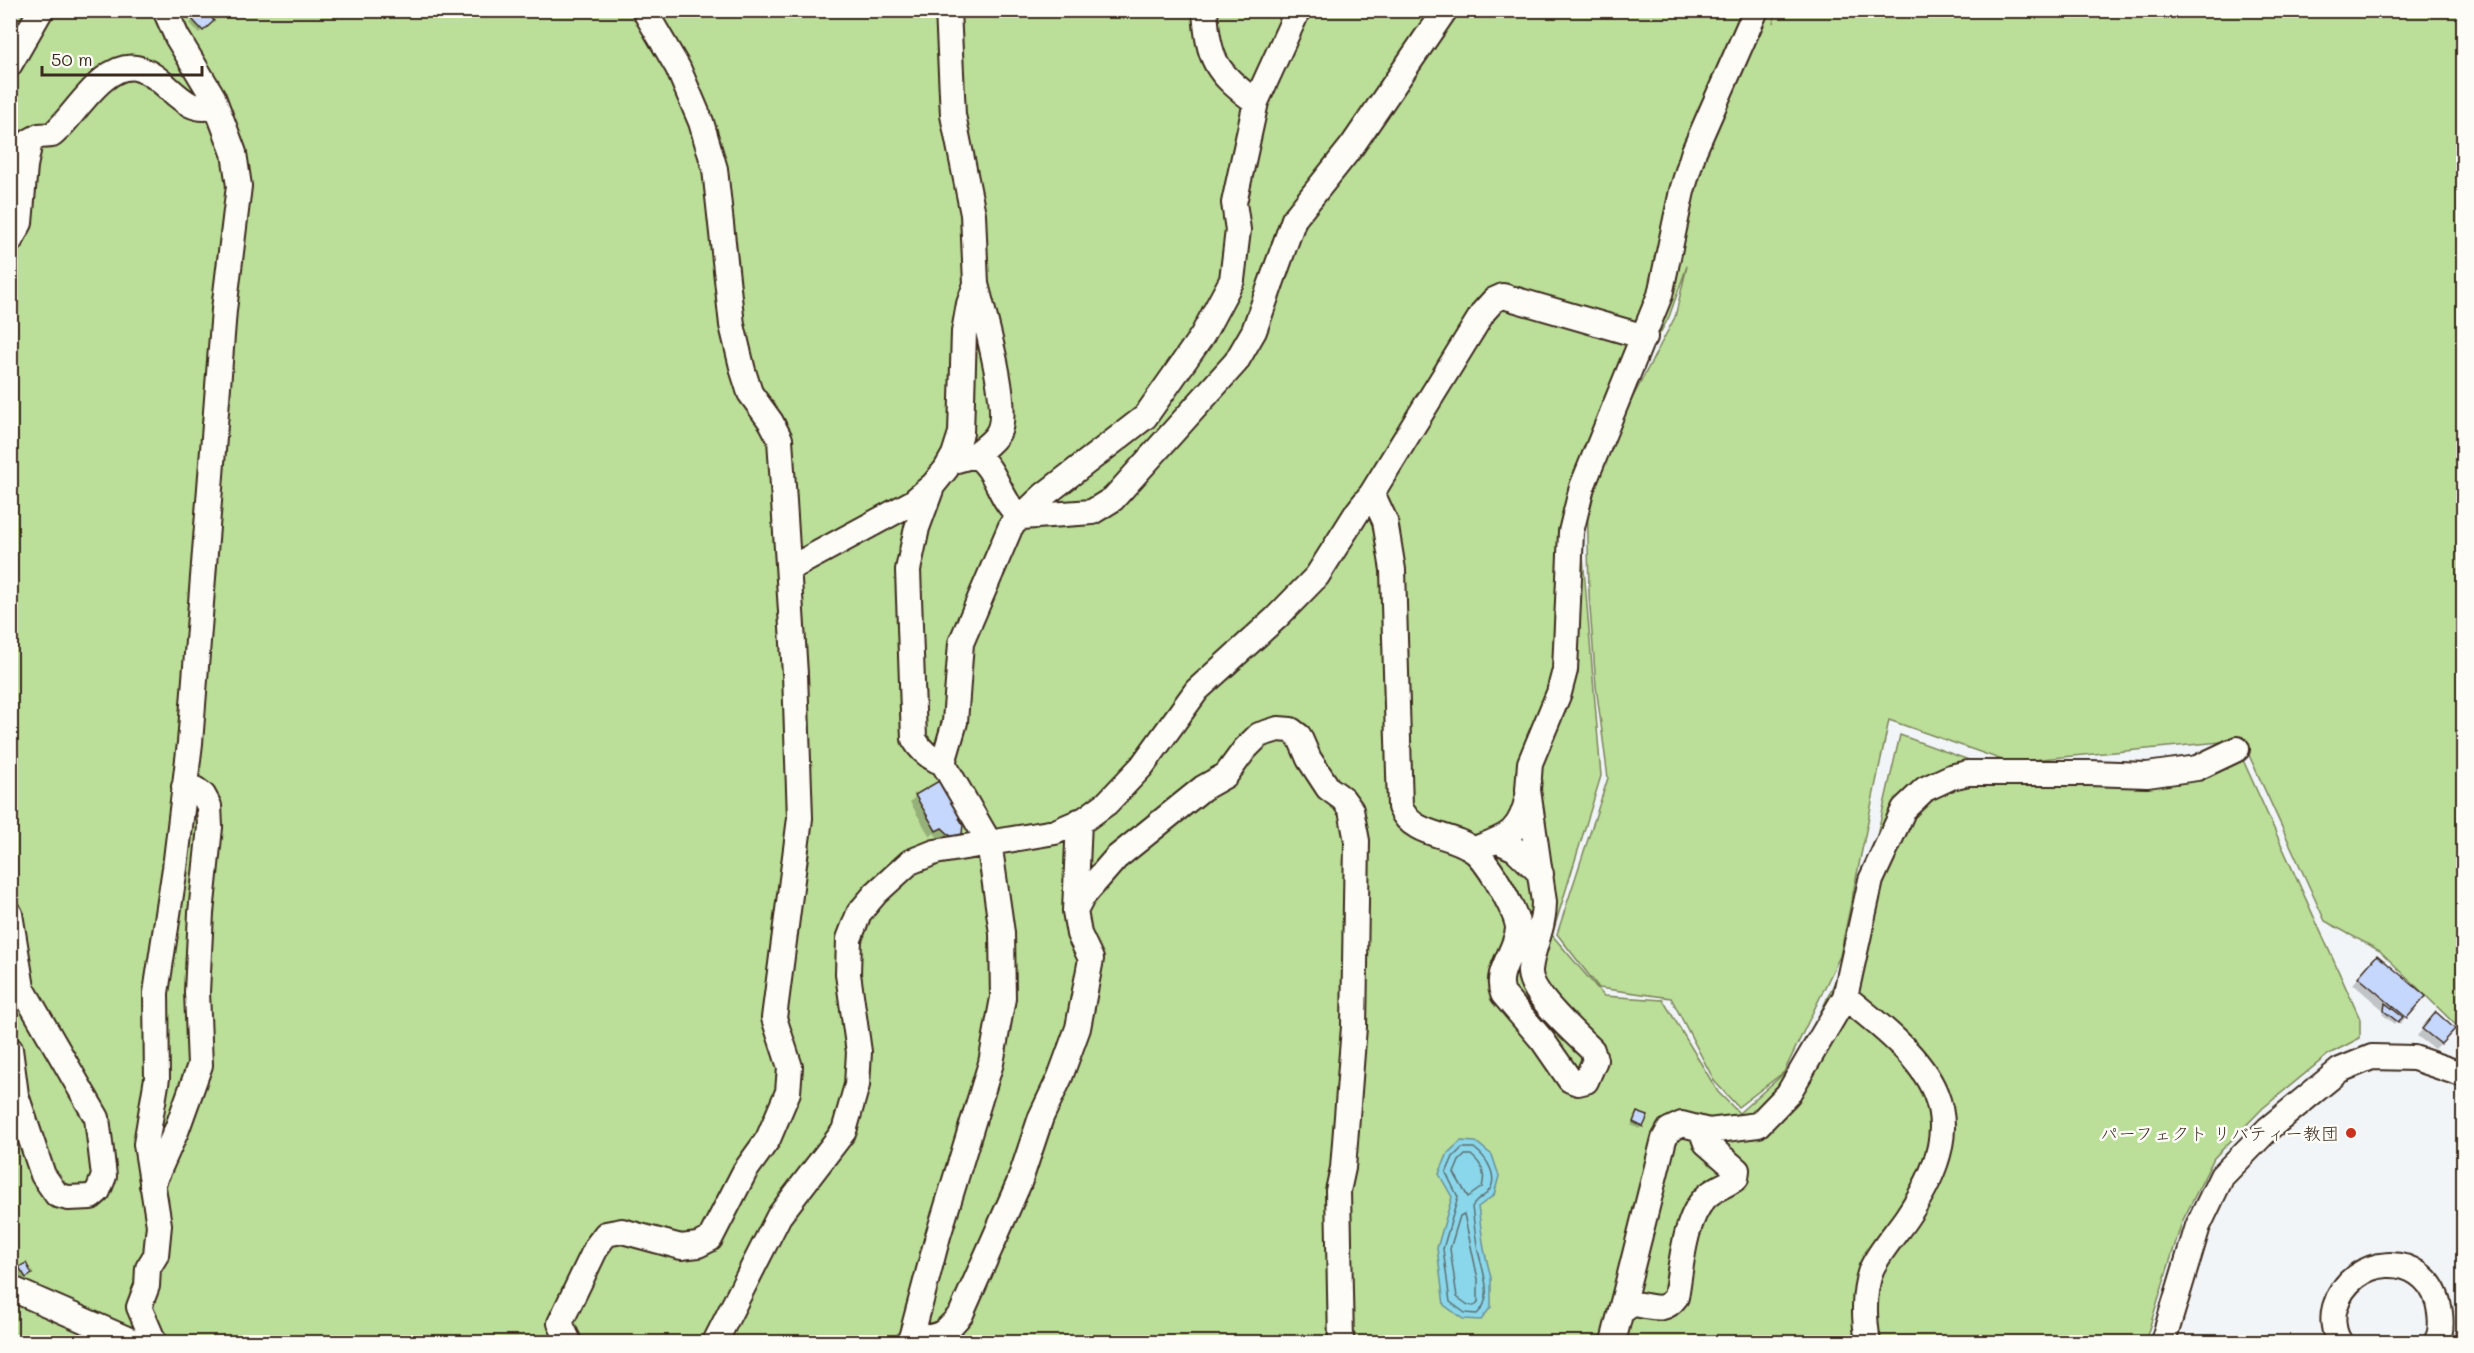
<svg xmlns="http://www.w3.org/2000/svg" width="2474" height="1353" viewBox="0 0 2474 1353" font-family="Mali,'Klee One',sans-serif">
<rect width="100%" height="100%" fill="#f2f5f8"/>
<filter id="ink" filterUnits="userSpaceOnUse"><feTurbulence type="fractalNoise" baseFrequency=".0167" numOctaves="2"/><feDisplacementMap in="SourceGraphic" scale="12" xChannelSelector="R" yChannelSelector="G"/><feConvolveMatrix kernelMatrix="1 2 1 2 8 2 1 2 1" color-interpolation-filters="sRGB"/></filter>
<g filter="url(#ink)">
<path fill="#bbde98" stroke="#7b845b" stroke-width="1.5" d="M1778,10L2463,11V1032L2380,951L2325,921L2242,740L2008,762L1889,720L1840,956L1784,1072L1738,1107L1715,1082L1671,998L1599,988L1557,934L1608,778L1596,686L1589,595L1587,484L1675,317L1687,266L1669,317L1577,484L1601,776L1552,935L1604,996L1663,1000L1718,1092L1739,1113L1798,1061L1852,945L1900,735L2002,772L2243,760L2360,1019V1038L2329,1054L2263,1108L2214,1158L2182,1222L2145,1342H11L10,11H1777L1773,23Z"/>
<path fill="#8ad6ea" stroke="#6a9198" stroke-width="1.5" d="M1461,1141L1476,1142L1492,1155L1499,1176L1494,1195L1478,1207L1484,1249L1491,1278V1307L1481,1320L1463,1319L1444,1305L1437,1248L1452,1197L1439,1174L1448,1153Z"/>
<path fill="#0003" d="M190,10L202,15L212,21L199,33L190,23L193,21L187,14Z
M916,796L963,815L958,820V836L943,843L934,833L930,837L910,802Z
M2371,963L2424,996L2400,1024L2397,1021L2394,1024L2382,1014L2384,1012L2382,1009L2353,984Z
M2430,1020L2440,1043L2434,1049L2417,1036Z
M1638,1114L1642,1126L1639,1129L1631,1125Z
M20,1268L27,1277L22,1279L17,1271Z"/>
<g fill="none" stroke-linecap="round" stroke-linejoin="round">
<path stroke="#5b6f70" stroke-width="1.5" d="M1462,1148H1474C1486,1157 1502,1179 1486,1194C1481,1198 1476,1200 1472,1207C1474,1221 1475,1236 1478,1250C1482,1270 1495,1298 1477,1314L1465,1313L1450,1302L1443,1249L1458,1197L1446,1173L1453,1157Z
M1465,1155H1471C1482,1164 1486,1173 1482,1187L1468,1197L1454,1173L1459,1161Z
M1464,1214L1478,1279V1302L1474,1306L1468,1305L1457,1297L1450,1249L1460,1216Z"/>
</g>
<path fill="#c6d7fd" stroke="#3b2a1e" stroke-width="1.5" d="M189,10H200L202,13L205,10L214,21L203,31L192,19L194,17Z
M944,778L965,815L959,818L963,824L962,834L954,839L942,828L936,831L915,795Z
M2377,955L2426,996L2407,1018L2358,977Z
M2385,1003L2403,1017L2398,1022L2384,1011Z
M2436,1012L2455,1029L2441,1044L2422,1029Z
M1637,1112L1648,1116L1643,1127L1633,1122Z
M26,1263L32,1274L26,1278L19,1267Z"/>
<g fill="none" stroke-linecap="round" stroke-linejoin="round">
<g stroke="#3b2a1e" stroke-width="28">
<path id="minor" d="M1205,10C1208,60 1216,73 1256,102
M10,64L41,10
M10,241L20,223L25,166L30,141L39,136L52,135C75,116 103,62 136,68C168,75 182,118 216,106
M975,455C983,448 993,442 998,433C1012,410 983,313 976,284
M950,462L975,455C999,470 998,502 1022,517L1092,512L1113,499L1236,362L1254,331L1294,219L1352,146L1445,10
M932,487L917,528L908,570L914,739C921,751 929,758 943,763
M1372,493L1385,521L1393,570L1400,807C1413,838 1451,832 1473,850C1487,862 1501,887 1509,903C1513,910 1518,922 1518,929C1516,953 1494,971 1503,994L1543,1041L1570,1080L1578,1083L1586,1081L1595,1060L1592,1050C1576,1034 1528,993 1530,970C1532,947 1544,929 1544,902L1528,790L1530,763L1559,693L1565,670L1571,532L1582,487L1660,295L1682,191L1694,151L1756,10
M789,569L913,502L933,485L946,469L954,455L961,433L964,332L969,304L976,284L973,214L953,115L948,10
M1498,841L1515,849L1541,874
M1472,850C1506,837 1520,835 1528,796
M1075,911L1083,896L1116,858L1203,788L1226,775L1245,749L1259,735L1278,729L1291,730L1299,736L1309,759L1328,788L1343,799L1351,810L1357,841L1354,1027L1343,1168L1338,1191L1341,1342
M10,914L22,988L97,1118L104,1176L98,1191L91,1197L68,1198L57,1195L43,1175L16,1095L10,1049
M1845,997C1931,1065 1979,1111 1907,1217C1897,1232 1878,1253 1871,1270C1863,1293 1864,1319 1868,1342
M152,1185L177,1129L200,1065L197,992L201,913L210,827L209,806L203,795L195,789L184,787
M10,1288L134,1342
M1621,1312L1632,1304C1650,1305 1663,1315 1676,1297C1681,1269 1684,1219 1705,1198C1714,1188 1726,1186 1736,1178L1737,1170L1706,1143L1701,1129
M911,1337C939,1339 943,1335 961,1314L1019,1183L1041,1117L1060,1077L1078,1028L1091,959L1079,934L1075,911L1079,821
M154,1342L139,1307L147,1286L148,1268L156,1255L159,1225L146,1144L157,1078L156,993L175,868L190,743L224,310L239,186L234,153L213,97L177,37L165,10
M569,1342L560,1323L597,1246L606,1234L622,1231L681,1247L698,1245L710,1239L745,1171L768,1139L788,1092L790,1067L774,1018L800,818L795,674L780,439L771,422L750,393L743,371L732,325L715,169L701,122L678,68L644,10
M715,1342L779,1216L844,1131L857,1085L859,1052L848,974L849,939L859,913L876,893L910,862L935,852L1055,832L1085,819L1107,803L1142,766L1197,690L1276,618L1317,576L1358,511L1372,493L1484,311L1494,300L1503,296L1645,337
M910,1342L938,1236L991,1063L1003,998L1002,933L989,842L943,763L955,722L961,643L1011,526L1044,495L1145,417L1202,336L1232,280L1238,230L1234,203L1256,102L1298,10
M1613,1342L1664,1139L1669,1130L1682,1124L1709,1131L1758,1125L1788,1094L1845,997L1871,880L1904,809L1925,789L1951,777L1968,773H2090L2147,775L2197,768L2237,749
M2163,1342L2198,1226L2222,1176L2269,1128L2340,1070L2372,1057L2414,1058L2464,1075
M2340,1342C2333,1333 2332,1317 2335,1307C2351,1254 2423,1250 2438,1302C2441,1315 2443,1331 2436,1342"/>
</g>
<use href="#minor" stroke="#fdfcf7" stroke-width="24"/>
</g>
</g>
<circle fill="#c8321e" stroke="#fdfcf7" stroke-width="2" cx="2351" cy="1133" r="6"/>
<g text-anchor="middle" dominant-baseline="central" stroke-width="5" stroke-linejoin="round" paint-order="stroke">
<g font-size="18" fill="#3b2a1e" stroke="#fdfcf7" text-anchor="end">
<text x="2339" y="1133">パーフェクト リバティー教団</text>
</g>
</g>
<rect width="2474" height="1353" fill="none" stroke="#fdfcf7" stroke-width="36"/>
<rect x="18" y="18" width="2438" height="1317" fill="none" stroke="#3b2a1e" stroke-width="2" filter="url(#ink)"/>
<path d="M42 66v9h160v-9" fill="none" stroke="#3b2a1e" stroke-width="3"/>
<text x="51" y="66" font-size="18" fill="#3b2a1e" stroke="#fdfcf7" stroke-width="4.5" paint-order="stroke">50 m</text>
</svg>
